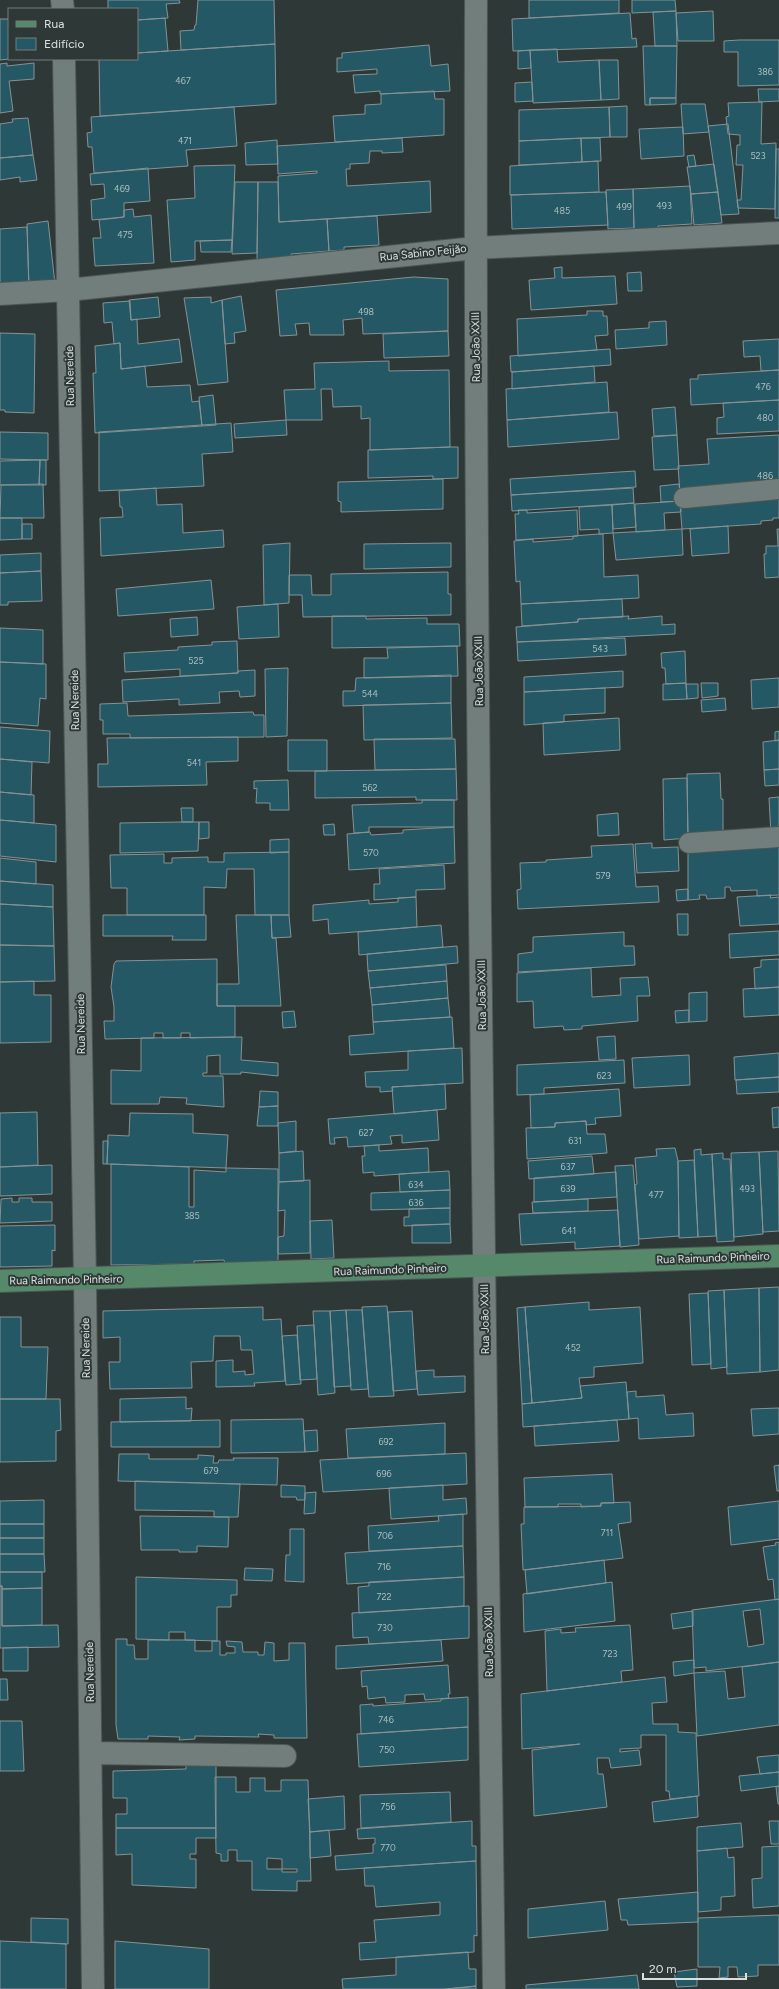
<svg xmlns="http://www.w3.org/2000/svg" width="779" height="1989" viewBox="0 0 779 1989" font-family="Figtree,sans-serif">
<rect width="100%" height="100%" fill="#2e3937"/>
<path fill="#245865" stroke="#869295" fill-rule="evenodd" d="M108,0H179L180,3L166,4L168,18L137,20V9H108Z
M198,0H274L275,44L181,50L180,31L194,30L195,25H196Z
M529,0H619V13L529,18Z
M632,0H675L676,11L632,13Z
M676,11L677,46H655L653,12Z
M713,11L714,41H678L676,13Z
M630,13L632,39L636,38L637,47L513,51L512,19Z
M165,18L168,51L137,53V20Z
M0,19H9V59L0,60Z
M739,40H779V85L738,86V52H724V41Z
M275,44L276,104L100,116L99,59H137V53Z
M429,45L431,66L448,64L450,91L380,94V91L355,93L353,75L377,74V69L337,72V58H342V53Z
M643,46H677L676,98H650V105H645Z
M557,49L558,62L599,60L601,100L533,103L530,50Z
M530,50L531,68L518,69V51Z
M599,60H618L619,99L601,100Z
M7,63V66L34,63V79L9,81L13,111L0,113V64Z
M532,82L533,101L515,102V83Z
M758,89H779V101L759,102Z
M434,91L435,99H444V135L335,142L333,116L365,114V105L381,104V94Z
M650,98H676V104L650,105Z
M762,102L761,144L776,143L775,209L738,208L737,200H741L743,165H736L737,145H740V135L728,134L726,117L729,116L728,103Z
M681,104H705L709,132L683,134Z
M627,106V137H610L609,107Z
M234,107L237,146L186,150L188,166L94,173L92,147H88L87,133L92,132L91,117Z
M609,107L610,137L519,141V110Z
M28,118L33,155L0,158V124L13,122L12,119Z
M728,124L739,214L721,215L708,126Z
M683,127L684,156L641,159L639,129Z
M402,138L403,152L382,153V151H370L369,163L350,164V169H346L347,186L430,181L431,212L279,222L278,176L317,173V171L278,174L277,146Z
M581,138H600L601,161L582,162Z
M581,138L582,162L519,165V141Z
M277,140L278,164L246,165L245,143Z
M776,149H779V218H775Z
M33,155L37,180L20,182V177L0,180V158Z
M694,155L696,166L689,167L687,156Z
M598,161L599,192L510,195V166Z
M714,164L718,192L691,194L687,167Z
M235,165L232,240L195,241V260L171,262L167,200L195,198L194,166Z
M148,168L150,201L124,203V217L92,220L91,200L105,198L104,184L91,185L90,174Z
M235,182H258L257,253L232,254Z
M258,182H278L279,222L327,219L329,251L291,254L292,258L257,260Z
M690,186L692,224L658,226V229L634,231L633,189Z
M633,189L634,228L608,229L606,190Z
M606,192L608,225L512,229L511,195Z
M718,192L722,223L694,225L691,194Z
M133,209L134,217L151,215L154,263L95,266L93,238H101L99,220L124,217V210Z
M377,216L379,245L344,247V250L329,251L327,219Z
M48,221L55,284L29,287L27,224Z
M27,227L29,290L0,292V229Z
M232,240L231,252H201L200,241Z
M562,267V278L615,276L617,304L531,310L529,280L555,278L554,268Z
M641,272L642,291H628L627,273Z
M414,277L448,279V331L363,334L362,318L343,320L344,335H310L309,323L295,324L297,335L280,336L276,290Z
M241,296L246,331L234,333L235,343L225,344L222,300Z
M158,297L160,317L131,320L129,300Z
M211,297V303L222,300L228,382L198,385L184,298Z
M130,301L131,320L137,319L138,344L179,339L182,362L121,369L120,343L114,344L112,322L104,323L103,303Z
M587,311H603V316H607L608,335L595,336L597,350L518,356L517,319L587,315Z
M666,321L667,345L616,349L615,330L649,328V322Z
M448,331L449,356L384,358L383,334Z
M0,333L35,334L34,413L5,412V410H0Z
M779,339V370L761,371L760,356L744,357L743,341Z
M120,343L121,369L145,366L147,387L190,385L192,402L199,401L202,426L95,433L93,373H96L95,346Z
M610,349L611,365L511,372L510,356Z
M389,361V371L449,370L450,447L370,450V418L361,419V406L333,407L332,389H321L322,420H286L284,390L315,389L314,363Z
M594,366L595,382L512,389V372Z
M779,370V400L691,405L690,379H698V375Z
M607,382L609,412L507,420L506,389Z
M213,395L216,425L202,426L199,397Z
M779,400V431L717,434V418L724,417L723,403Z
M675,407L677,435L654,436L652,409Z
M617,412L619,439L508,447L507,420Z
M286,420L287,435L235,438L234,424Z
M231,423L233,452L202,454L204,486L99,491V432Z
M0,432L48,433V460L0,459Z
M677,435L679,469L654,470L652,437Z
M779,435V486L680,493L678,466L709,464L707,439Z
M450,447H458V478L433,479V476L368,478V450Z
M40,460H46V485H39Z
M40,460L39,485H0V461Z
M635,471L636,487L511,495L510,479Z
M443,479V509L341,512V502L338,501V482Z
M43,484L44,518H0L1,485Z
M679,484L681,501L661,502L660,486Z
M156,488L157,505L182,504L183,533L223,530L224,547L101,556L100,518L123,517L122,507H120L119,491Z
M633,488L634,503L512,511L511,495Z
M779,491V518H773V520L761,521V524L682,529L680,504Z
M681,501V512L664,513L665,530L636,532L635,504Z
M634,503L636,527L613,529L612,505Z
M612,505L613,533L599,534V529L580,530L579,507Z
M518,510H527V513L577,510L578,536L516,540L515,514H519Z
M0,518H22V539L0,540Z
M22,524H32V539H22Z
M728,526L729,553L692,556L690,529Z
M682,529L683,555L616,560L613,533Z
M777,529H779V577L765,578L764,554H766V546H778Z
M599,534H603L604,577L638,575L639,598L521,604L520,581L516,582L514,541L533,539V542L573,539V536Z
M290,543L289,603L264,605L263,545Z
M451,543V567L364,569V544Z
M41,553V571L0,573V555Z
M41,571L42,601L8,602V605H0V573Z
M448,572V594H451V615L303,617L302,595H289V575H311L312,595H331V574Z
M211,580L214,609L118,616L116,589Z
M622,599L623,617L578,619V622L522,626L521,604Z
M278,604L279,637L239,639L237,607Z
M332,616H366V619L427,618V624H459L460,646L332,648Z
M629,616L628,619L662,616V625L675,624V634L517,642L516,627L578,622V619Z
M197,617L198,635L171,637L170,619Z
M0,628L43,630V664L0,662Z
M625,638L626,655L518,661L517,642Z
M237,641L238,673L180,676V669L125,672L124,653L178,650V647L212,645V642Z
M457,646L458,676L364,678V658H388L387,648Z
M685,651L686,683L666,684L665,668H662L661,653Z
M0,662L46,664V699L40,698L38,726L0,723Z
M288,668L287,736L266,737L265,669Z
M255,670V696L240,697L239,691L219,692L220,703L179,705V699L123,702L122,680L238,673V671Z
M623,671V687L524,692V677Z
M451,675V703L343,706V691H355L356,678Z
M779,678V707L752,709L751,680Z
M686,683L687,699L663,700V684Z
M701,683H718V696L702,698Z
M686,684H698V698L687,699Z
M605,688V713L564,715V722L524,725V692Z
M725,698L726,710L702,712L701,700Z
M127,703L128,716L253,712L254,715H264V737L130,738V734H103V720H100V704Z
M451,703L452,738L364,740L363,705Z
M619,718L620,750L544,755L543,723Z
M0,727L50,731L49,763L0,759Z
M779,731V740L775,741V732Z
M238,737V761L206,762L207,785L98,787V764H108L107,738Z
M374,739H455L456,769L375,770Z
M288,740H327V771H288Z
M779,740V769L764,770L763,742Z
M0,759L32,762L31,795L0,792Z
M456,769L457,800H416V797L315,798V771Z
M779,769V785L765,786L764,770Z
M720,773L721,799H723V838H688L687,774Z
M687,778L688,838L664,840L663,779Z
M288,780L289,810H270V803H256L257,788L254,789V781Z
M0,792L34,795V823L0,820Z
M779,797V834L771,835L769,798Z
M422,800H454V827H369V832L354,833L352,805L422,803Z
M181,808H193V822H182Z
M618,813L619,835L598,836L597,815Z
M0,820L56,825V862L0,856Z
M182,822H199L198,851L120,853V823Z
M199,822H209V838L199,839Z
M334,824L335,835H324L323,825Z
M454,827L455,863L349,870L347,834L370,832L371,835L403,833V830Z
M779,838V895L757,896V890L731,891L730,887H725V898L707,899L706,895H699L700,899L688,900V845Z
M289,839V852L270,853V840Z
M652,843V848L678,847L679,871L637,873L635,844Z
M633,844L636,887L658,886L659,902L518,909L517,890L521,889L520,863L546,862V860L592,857L591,846Z
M289,852V915H255L254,869H227L226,888L204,887V915H127V888H111L110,855L164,854V863H172V858L208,857V862H224V853Z
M0,858L36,862V884L0,881Z
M444,865L445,889L416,890V897L374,900V884H380L379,869Z
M0,881L53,885V907L0,904Z
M688,889V900L677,901L676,890Z
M771,895L770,898L779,897V924L740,926L737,897Z
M416,897L417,927L329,934L328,919L313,921V905L369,900V904L398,902V898Z
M0,904L53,907L54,946L0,945Z
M677,914H688V935H678Z
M103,915H206V940H172L173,936H103Z
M236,915H271L272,938H276L281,1006H217V984H239Z
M271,915H289L291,937L272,938Z
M441,925L443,947L359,955L358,932Z
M779,931V955L730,958L729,934Z
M624,932V946H634L635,965L518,972V954L533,952V937Z
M0,945L54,946L55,981L0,982Z
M457,946L458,963L368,971L367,954Z
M217,959V1006H235V1037L190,1038V1033H181V1038H163V1033H154V1038L105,1039L104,1021H114V1007L111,987L114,964L116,961Z
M779,959V987L755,989L754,968L761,967V960Z
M446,965L447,981L370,988L368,971Z
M591,968L592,997L621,995L620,978L648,977L650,996H637L638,1021L582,1026V1029L564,1030L563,1026L534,1028L533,1001L517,1002V973Z
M34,981V995H51V1042L0,1043V982Z
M447,981L448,998L372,1005L370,988Z
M779,987V1015L744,1017L743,989Z
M707,992V1021L689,1022V993Z
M448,998L450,1017L373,1022L372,1005Z
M689,1010V1022L676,1023L675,1011Z
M294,1011L296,1027L283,1028L282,1012Z
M452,1017L454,1048L350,1055L349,1036L374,1034L373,1022Z
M615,1036L616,1059L599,1060L597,1037Z
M242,1037L241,1060L278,1063V1076L241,1072V1074H220V1055L207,1056V1073H203V1076H223L224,1107L186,1104L187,1098L160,1097L159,1104H111V1070L141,1071V1038Z
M462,1048L463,1083L392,1087L393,1091L380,1092V1087H366L365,1072L408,1070V1051Z
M779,1053V1077L735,1080L734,1057Z
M689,1055L690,1085L634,1088L632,1058Z
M624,1060L625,1083L544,1088V1094L517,1095V1065Z
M779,1077V1092L737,1094L736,1080Z
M445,1084L446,1109L394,1114L392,1087Z
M619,1089L621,1116L595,1118L596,1124L586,1125V1121L555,1123V1127L531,1128L530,1095Z
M260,1091L278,1092V1106L259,1107Z
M278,1106V1126H257L259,1107Z
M779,1107V1127L773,1128L772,1108Z
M437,1110L439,1140L402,1143V1135L390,1136L392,1144L348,1147L347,1137L334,1138L335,1144H330L328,1119Z
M37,1112L38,1165L0,1167V1113Z
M130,1113L193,1114V1133L228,1135L226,1168L107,1164L108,1135L129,1136Z
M296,1121V1151L279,1153L278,1123Z
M586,1121L587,1134H605L607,1153L527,1159L526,1128L555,1127V1123Z
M103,1141H108L107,1164H103Z
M379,1145V1151L428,1148L429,1172L374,1176V1172L363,1173L362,1156H365L364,1146Z
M675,1148L678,1161L679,1236L639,1239L635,1185L637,1184L635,1158L657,1156L656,1149Z
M701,1149V1155L712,1154L716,1236L698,1237L694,1150Z
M303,1151L304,1181L279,1182V1153Z
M778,1151L779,1231L763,1232L759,1152Z
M759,1152L763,1234L734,1237L731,1153Z
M723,1153V1159H730L734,1241L717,1242L712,1154Z
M592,1156L594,1174L529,1179L528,1161Z
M694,1160L698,1237L679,1238L678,1161Z
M111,1164L189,1167V1207H194V1170L226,1172V1168L278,1169V1263L225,1264L224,1260L194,1261V1264L111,1265Z
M52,1165V1194L0,1196V1167Z
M633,1165L639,1245L620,1247L615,1166Z
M449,1171L450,1190L400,1192L399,1174Z
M616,1172L617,1197L534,1202V1178Z
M310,1180V1253L278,1254V1237L284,1236L285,1210L278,1211L279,1182Z
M450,1190V1208L371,1210V1193Z
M12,1198V1202H19V1198H32V1202H52V1221L0,1223L1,1199Z
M588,1199V1211L533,1213L532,1202Z
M450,1208V1224L404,1226V1217H409V1209Z
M618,1210L620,1246L575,1249V1242L521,1245L519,1214Z
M332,1220L334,1258L311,1259L310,1221Z
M450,1224L451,1243H412V1225Z
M55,1225V1251L52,1250V1266L0,1267V1226Z
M779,1287V1370L760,1372L759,1288Z
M759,1288L760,1372L727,1374L724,1290Z
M724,1290L727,1367L711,1369L708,1291Z
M708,1293L711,1364L692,1365L689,1294Z
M589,1302V1310L640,1307L643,1363L594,1367V1377L579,1378L582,1398L532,1403L525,1307Z
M387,1306L394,1396L369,1397L362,1307Z
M263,1307V1320L281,1319L285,1381L254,1383L255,1386L216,1387V1361L233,1360V1372L245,1371V1375L254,1374L252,1350H241L240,1336H214L213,1361L191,1362L192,1388L110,1389L109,1362H120V1337L103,1338V1311Z
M525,1307L532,1403L522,1404L517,1308Z
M346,1310L351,1386L334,1387L330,1311Z
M346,1310H362L368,1389L351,1390Z
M313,1311H330L335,1393L318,1395Z
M412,1311L417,1389L393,1391L388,1312Z
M0,1317H21V1347H48L46,1399H0Z
M314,1325L317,1379L300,1380L297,1326Z
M297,1335L301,1384L286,1385L282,1336Z
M434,1370V1377L465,1376V1392L418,1395L416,1371Z
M626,1382L629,1419L523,1427L522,1404L582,1398L580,1386Z
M636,1391V1397L664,1395L666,1415L693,1413L694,1436L639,1439L638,1418L629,1419L627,1392Z
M186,1397V1409L192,1408L191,1421L120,1422V1399Z
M0,1399H60L61,1430L56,1431V1461L0,1462Z
M779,1408V1434L753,1436L751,1409Z
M303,1419L305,1452L231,1453V1420Z
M220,1420V1447H111V1422Z
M617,1420L619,1441L535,1446L534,1426Z
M445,1423V1454L348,1458L346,1429Z
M317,1430L318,1451L305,1452L304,1431Z
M466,1453L467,1484L323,1492L320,1460Z
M119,1454H149V1459H198V1455L214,1456L213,1463H218L219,1460H234L233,1458H278L277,1485L118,1481Z
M779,1465V1491H777L774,1466Z
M612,1474L614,1503H601V1506L581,1507V1504H558V1507H525L524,1478Z
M135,1481L240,1484L238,1517H214V1511L135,1510Z
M281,1485L305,1486V1500H297L296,1497H281Z
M443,1485V1500L466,1498L467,1514L391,1519L389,1488Z
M316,1492L315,1513L304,1514L305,1493Z
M44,1500V1524H0V1501Z
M779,1501V1539L731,1545L728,1507Z
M630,1502L631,1522L618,1524L623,1558L523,1570L521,1524H524V1507L601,1506V1503Z
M463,1514V1546L369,1551L368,1526L439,1521L438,1516Z
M140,1516L229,1517L228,1547L197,1546V1552H179V1550H141Z
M0,1524H44V1538H0Z
M290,1529H304V1582L285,1581L286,1555H290Z
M0,1538H44V1554H0Z
M779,1542V1599L775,1600L773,1579L768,1580L763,1547L776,1545L775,1543Z
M463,1546L464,1577L347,1584L345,1553Z
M0,1554H44L45,1572H0Z
M604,1560L606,1583L527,1594L525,1570Z
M245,1568L273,1569L272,1581L244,1580Z
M0,1572H42V1588L2,1589V1586H0Z
M136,1577L237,1580V1595H231V1607H217V1641L185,1640V1632H169V1640L136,1639Z
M464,1577V1606L359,1613L358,1587L369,1586V1582Z
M612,1582L615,1621L524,1632L523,1594Z
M0,1586H2V1626L58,1625L59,1647L0,1648Z
M42,1588V1625L2,1626V1589Z
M779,1599V1662L706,1671V1667L694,1668L692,1610ZM760,1609L764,1644L748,1647L743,1611Z
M469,1606V1638L369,1644L368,1637L353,1638L352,1613Z
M693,1611V1626L673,1629L671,1614Z
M630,1625L633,1670L621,1671L622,1682L547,1691L545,1631L561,1629V1633L576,1632L575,1628Z
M116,1639H127V1645H134L135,1659H148V1640H195V1651H212V1641H220V1655H226V1653H235V1647L227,1646L226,1641L242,1642L243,1652H258V1655H264L265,1642L274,1643V1661L289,1660V1643H305L307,1738H274V1735L258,1734L259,1737L195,1736V1739L179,1740L180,1737L148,1736V1739H118L116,1725Z
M441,1640L443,1661L336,1669V1646Z
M28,1647V1671H3V1648Z
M694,1660V1673L674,1676L673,1662Z
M779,1662V1725L697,1736L694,1673L725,1671L728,1699L745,1697L742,1667Z
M448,1665L450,1694H448L449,1698L425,1700L424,1694L405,1695V1702L386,1703L385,1697L368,1699L367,1686L362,1687L361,1671Z
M665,1677L667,1702L652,1703L653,1724H678V1732L696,1733L699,1796L670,1799L669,1791H666V1735H641V1748L620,1749V1752L639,1750L641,1765L611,1768L609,1758H597L598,1774H603L607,1807L534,1816L532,1750L580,1744L522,1749L521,1694Z
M0,1679H7L8,1700H0Z
M468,1697V1727L361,1734L360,1705L373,1704V1706L441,1701V1699Z
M0,1721H22L24,1771H0Z
M468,1727V1760L359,1767L357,1734Z
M779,1755V1772L760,1774L757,1757Z
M186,1765H216V1828H116V1814H127V1798H113V1771L186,1769Z
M779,1772V1786L741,1791L739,1776Z
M215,1777H236V1792H250V1778H265V1791H281V1780H308L311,1881H297V1891L252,1890V1861H237V1850H228V1861H221V1854L216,1853ZM267,1858L282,1859V1869H267ZM282,1869H297V1872H282Z
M779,1786V1804H778L776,1787Z
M450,1792L451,1822L361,1828L360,1795Z
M344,1796L345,1829L310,1832L308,1799Z
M697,1796L698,1817L654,1822L652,1802Z
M472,1821V1846H476V1861L336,1870L335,1856L373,1853V1844H375V1838L358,1839L357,1829Z
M769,1821H779V1844H771Z
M741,1823L743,1847L697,1851V1827Z
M116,1828H216V1838H196V1854H190V1859H196V1888L132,1885V1854L116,1855Z
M329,1830L331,1856L310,1858V1832Z
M779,1846V1906L753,1908L752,1879L762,1878V1847Z
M727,1848L728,1858L734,1857L735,1896L721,1897V1910L698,1912L697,1851Z
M476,1861L477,1936L474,1935V1952L360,1960L359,1943L376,1942L374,1920L440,1915V1902L376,1907L374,1886H365L364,1868Z
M698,1892V1922L628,1925L627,1920H621L618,1899Z
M605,1901L608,1930L528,1938V1909Z
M779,1915V1965H758V1976L738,1977L737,1967H728V1977L719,1978L720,1967H698V1918Z
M31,1918L68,1919V1944L31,1942Z
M0,1941L66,1944V1989H0Z
M115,1941L209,1949V1989H115Z
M468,1952L469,1969H476V1986L445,1989H343L342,1979L396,1975V1957Z
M697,1969V1986L677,1987L674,1972Z
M637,1975L639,1989H526V1985Z
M476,1986V1989H445L470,1987Z"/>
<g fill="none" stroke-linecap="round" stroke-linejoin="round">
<g stroke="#4d5654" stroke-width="22">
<path id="lane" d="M684,498L779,489
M689,843L779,837"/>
</g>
<g stroke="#4d5654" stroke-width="24">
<path id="street" d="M62,0L63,9
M476,0C474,663 485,1326 494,1989
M64,59L85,1280L93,1989
M0,294L68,290L475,248L779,233
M91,1753L285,1756"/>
</g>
<g stroke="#4d5654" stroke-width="24">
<path id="secondary" d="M0,1281L779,1256"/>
</g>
<use href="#lane" stroke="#727e7b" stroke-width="20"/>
<use href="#street" stroke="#727e7b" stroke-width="22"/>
<use href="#secondary" stroke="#56886a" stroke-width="22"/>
</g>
<g text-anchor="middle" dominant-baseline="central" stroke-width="4" stroke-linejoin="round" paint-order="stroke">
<g font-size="9" fill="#acbec0">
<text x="765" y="71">386</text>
<text x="183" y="80">467</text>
<text x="185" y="140">471</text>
<text x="758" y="155">523</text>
<text x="122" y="188">469</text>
<text x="664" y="205">493</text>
<text x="624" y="206">499</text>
<text x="562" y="210">485</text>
<text x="125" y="234">475</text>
<text x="366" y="311">498</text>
<text x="763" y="386">476</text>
<text x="765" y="417">480</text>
<text x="765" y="475">486</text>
<text x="600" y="648">543</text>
<text x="196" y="660">525</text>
<text x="370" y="693">544</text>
<text x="194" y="762">541</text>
<text x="370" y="787">562</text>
<text x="371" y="852">570</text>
<text x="603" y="875">579</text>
<text x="604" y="1075">623</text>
<text x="366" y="1132">627</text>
<text x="575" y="1140">631</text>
<text x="568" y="1166">637</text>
<text x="416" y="1184">634</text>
<text x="568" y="1188">639</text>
<text x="747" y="1188">493</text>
<text x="656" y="1194">477</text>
<text x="416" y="1202">636</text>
<text x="192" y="1215">385</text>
<text x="569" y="1230">641</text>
<text x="573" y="1347">452</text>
<text x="386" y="1441">692</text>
<text x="211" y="1470">679</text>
<text x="384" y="1473">696</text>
<text x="607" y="1532">711</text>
<text x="385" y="1535">706</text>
<text x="384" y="1566">716</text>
<text x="384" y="1596">722</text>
<text x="385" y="1627">730</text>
<text x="610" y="1653">723</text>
<text x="386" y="1719">746</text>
<text x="387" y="1749">750</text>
<text x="388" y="1806">756</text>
<text x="388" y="1847">770</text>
</g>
<g font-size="11" fill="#dae0df" stroke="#2e3937">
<text transform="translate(423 253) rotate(-6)">Rua Sabino Feijão</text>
<text transform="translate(476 347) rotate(-91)">Rua João XXIII</text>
<text transform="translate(70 376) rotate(-91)">Rua Nereide</text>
<text transform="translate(479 671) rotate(-91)">Rua João XXIII</text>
<text transform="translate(75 700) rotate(-91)">Rua Nereide</text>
<text transform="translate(482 995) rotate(-91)">Rua João XXIII</text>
<text transform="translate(81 1024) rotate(-91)">Rua Nereide</text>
<text transform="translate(713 1258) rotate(-2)">Rua Raimundo Pinheiro</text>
<text transform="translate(390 1270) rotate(-2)">Rua Raimundo Pinheiro</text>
<text transform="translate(66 1280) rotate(-1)">Rua Raimundo Pinheiro</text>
<text transform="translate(485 1319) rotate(-91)">Rua João XXIII</text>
<text transform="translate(86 1348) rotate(-91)">Rua Nereide</text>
<text transform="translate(489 1642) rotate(-91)">Rua João XXIII</text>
<text transform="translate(90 1672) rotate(-91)">Rua Nereide</text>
</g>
</g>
<rect x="8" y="8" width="130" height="52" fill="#2e3937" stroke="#737c7a"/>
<rect x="16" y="21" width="20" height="6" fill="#56886a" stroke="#737c7a"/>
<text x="44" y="28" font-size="12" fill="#dae0df">Rua</text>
<rect x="16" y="38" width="20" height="12" fill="#245865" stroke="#737c7a"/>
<text x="44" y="48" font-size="12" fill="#dae0df">Edifício</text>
<path d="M643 1973v6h103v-6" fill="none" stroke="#dae0df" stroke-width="2"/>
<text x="649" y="1973" font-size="12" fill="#dae0df" stroke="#2e3937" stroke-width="3" paint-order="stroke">20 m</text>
</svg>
